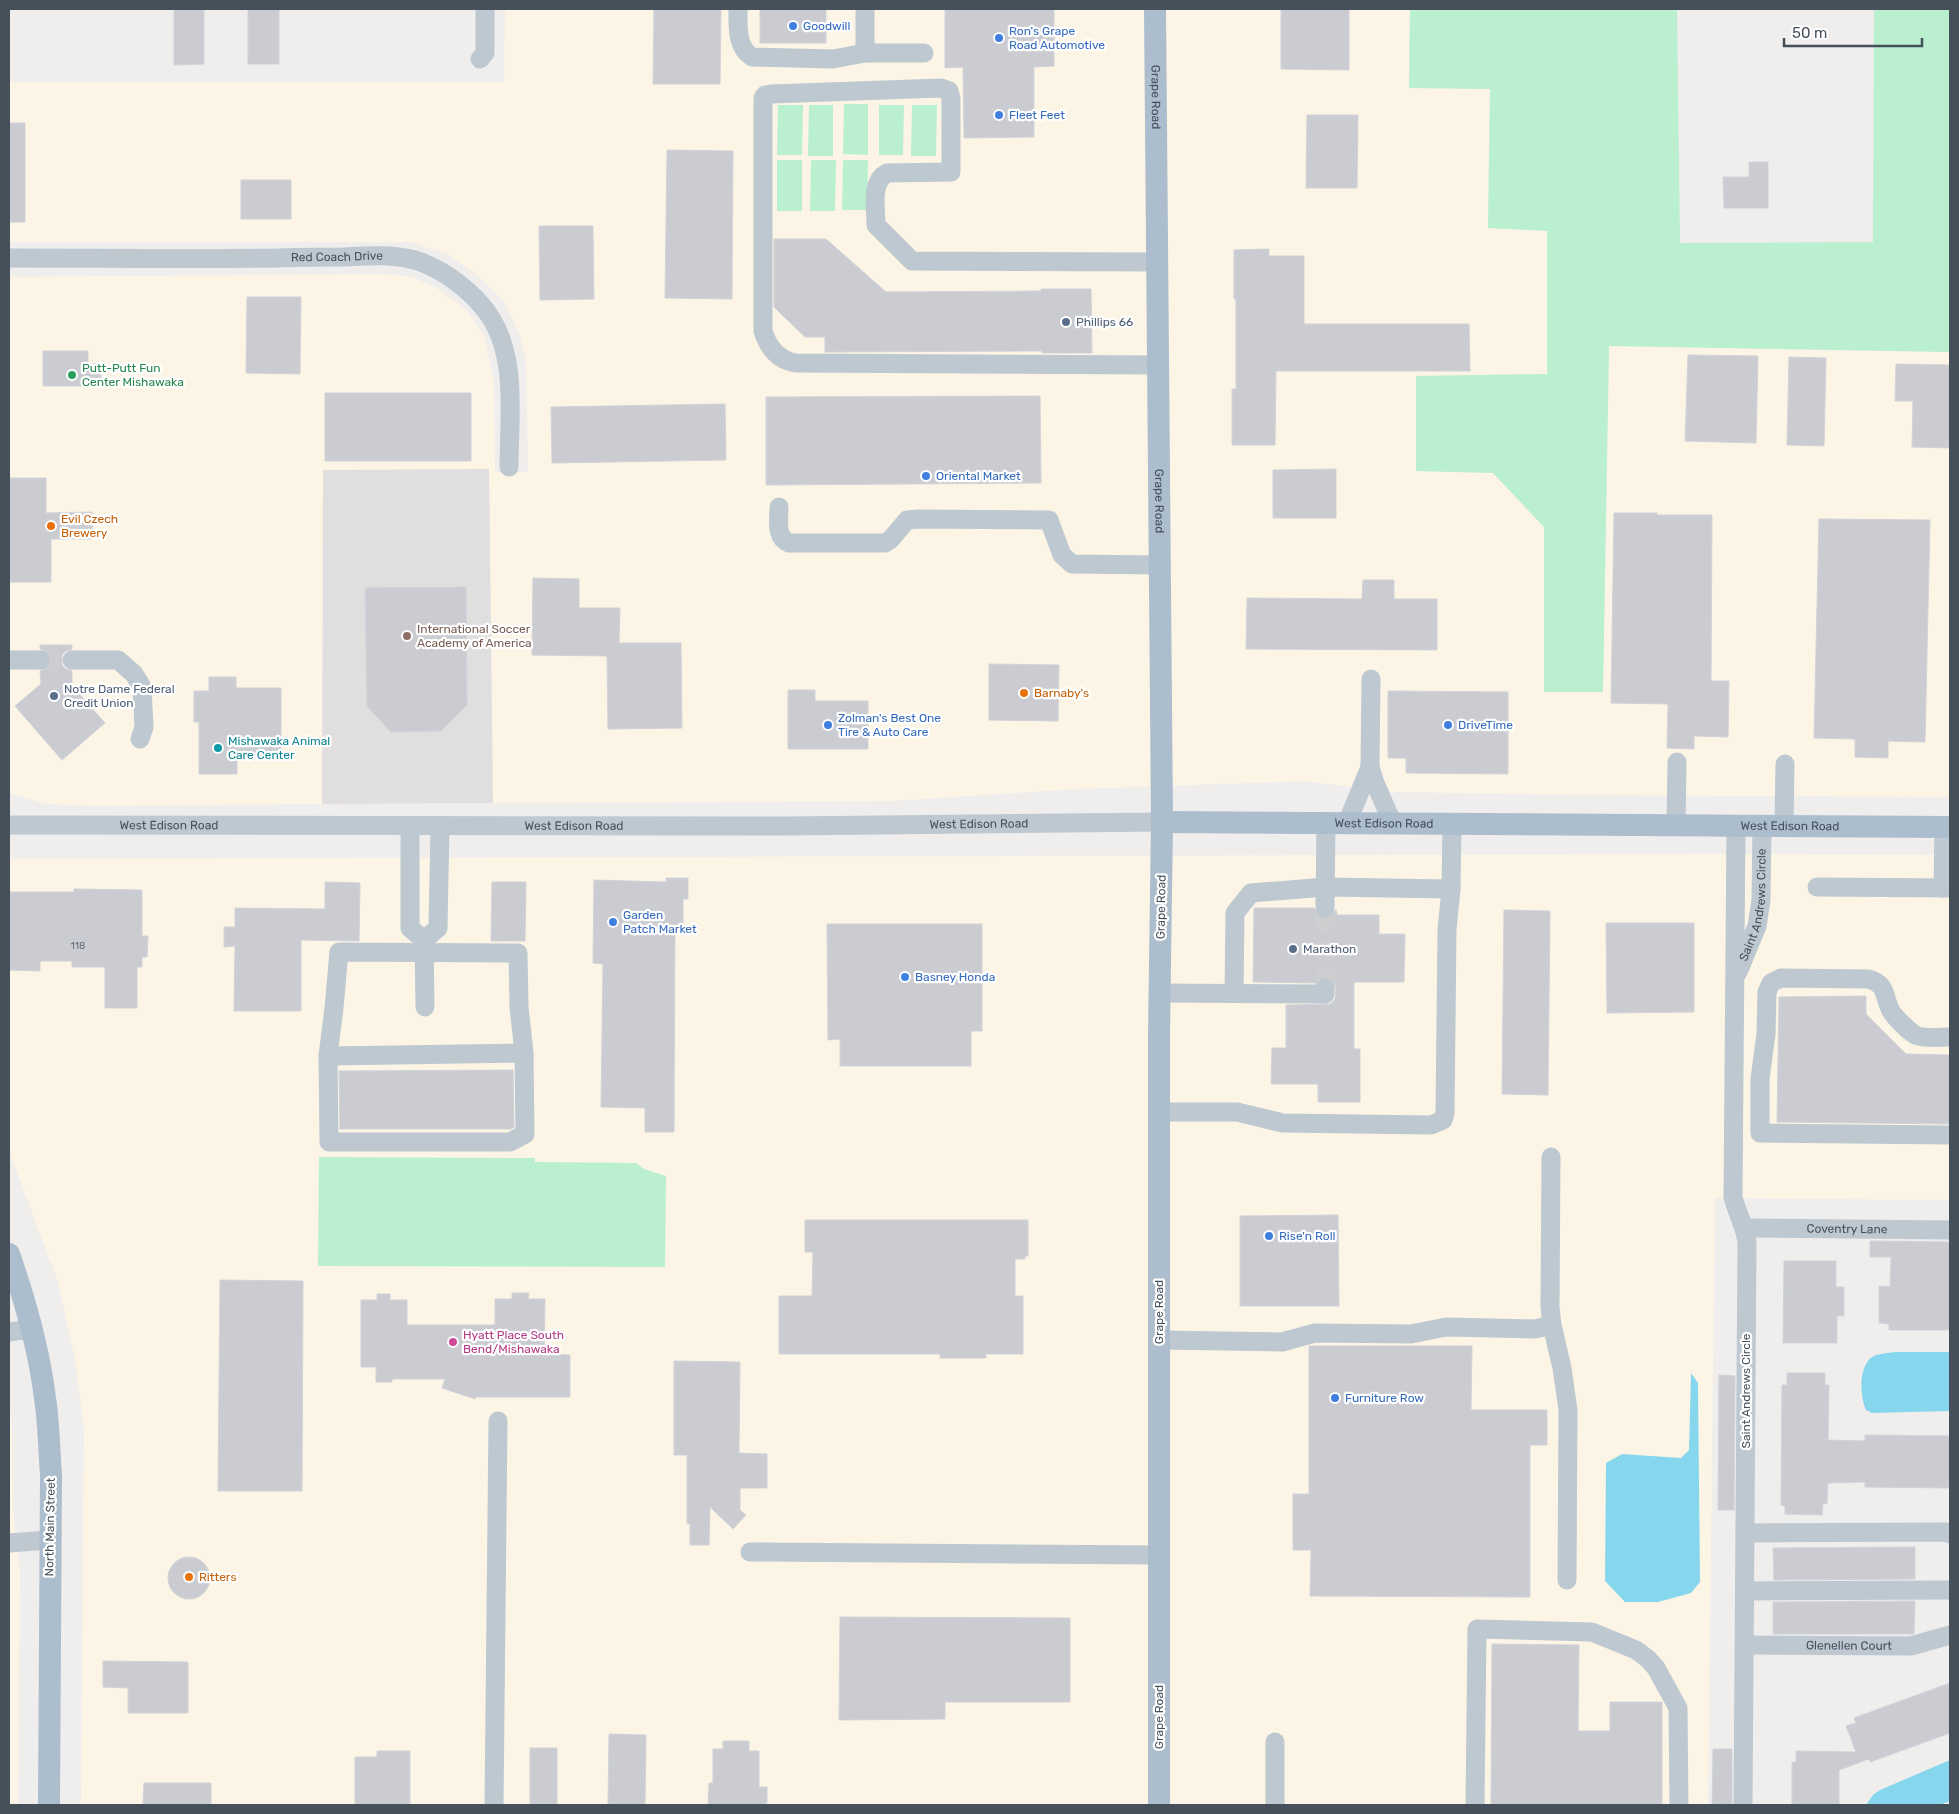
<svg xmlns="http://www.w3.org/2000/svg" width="1959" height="1814" viewBox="0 0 1959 1814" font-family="Rubik,sans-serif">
<rect width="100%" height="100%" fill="#f0eded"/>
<path fill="#fcf5e5" d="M505,9H1410L1409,88L1490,89L1488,228L1547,231L1548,374L1417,376L1416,471L1493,473L1544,527V692H1603L1609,346L1950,352V797L1596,795L1391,792L1305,781L1076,789L891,801L493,803L489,469L324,637L322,804L97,806L46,804L9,793V277L385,274L412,277L438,289L466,310L484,336L494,382L495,472H528L526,359L519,333L504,301L477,275L448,254L411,242H9V82H504Z
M1711,854L1950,855V1200L1715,1198L1708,1805H81L84,1429L75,1359L58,1282L9,1151V859Z
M9,1400L12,1425L13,1509L20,1573L18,1805H9Z"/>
<path fill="#e1dedf" d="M489,469L493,803L322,804L323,470Z"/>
<path fill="#baefcf" d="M1410,9H1677L1680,243L1873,242L1874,9H1950V352L1609,346L1603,692H1544V527L1493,473L1416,471V376L1547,374V231L1488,228L1490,89L1409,88Z
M844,104H868V155L843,154Z
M778,105H803L802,155H777Z
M809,105H833V156H808Z
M879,105H904L903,155H879Z
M912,105H937L936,156H911Z
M777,160H802V211H777Z
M811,160H836L835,211H810Z
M843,160H868L867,210H842Z
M319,1157L535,1158V1162L636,1163L644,1169L666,1176L665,1267L318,1266Z"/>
<path fill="#86d7ed" d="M1896,1352H1950V1411L1872,1413L1866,1410C1860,1397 1858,1367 1872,1357C1878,1353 1889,1353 1896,1352Z
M1691,1373L1698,1383L1700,1582L1691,1593L1658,1602H1625L1605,1581L1606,1463L1622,1454L1681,1458L1689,1450Z
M1950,1760V1801L1940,1805H1866L1873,1795L1880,1790Z"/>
<path fill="#caccd2" stroke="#d1d3d9" d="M174,9H204V64L174,65Z
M248,9H279V64H248Z
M654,9H721L720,84H653Z
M760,9H826V43H760Z
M945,9H1054V66L1034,67V137L964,138L963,67L945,68Z
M1281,9H1349V70L1281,69Z
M1307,115H1358L1357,188H1306Z
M9,123H25V222H9Z
M667,150L733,151L732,299L665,298Z
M1749,162H1768V208H1724L1723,177H1749Z
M241,180H291V219H241Z
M539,226H593L594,299L540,300Z
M774,239H826L886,292L1041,291V289H1091L1092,353H1042V351L825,352V337H805L774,307Z
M1269,249V256H1304V324H1469L1470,371H1276L1275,445H1232V389H1236V299H1234V250Z
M247,297H301L300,374L246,373Z
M43,351H88V364H101V386H43Z
M1688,355L1758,356L1756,443L1685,441Z
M1789,357L1826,358L1824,446L1787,445Z
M1896,364L1950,365V448L1912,447L1913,401H1895Z
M325,393H471V461H325Z
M1040,396L1041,483L766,485V397Z
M725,404L726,460L552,463L551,407Z
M1336,469V518H1273V470Z
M9,478H46V513L92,512L93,539H51V582H9Z
M1614,513H1657V515H1712L1711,681H1729L1728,737L1694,736V749L1667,748L1668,704L1611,703Z
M1819,519L1930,520L1925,742L1888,741V758L1855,757V739L1814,738Z
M533,578L579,579V608H620L619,643H681L682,728L608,729L607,656L532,655Z
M1363,580H1394V599H1437V650L1246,649L1247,598L1362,599Z
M466,587L467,705L441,731L391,732L367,706L365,588Z
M40,645H72V649L66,651L62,655V665L66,669L72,671V686L105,723L62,760L15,706L41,684L40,671L46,669L50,665V655L46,651L40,649Z
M989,664L1059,665L1058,721L989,720Z
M209,677H236V688H281V754H237V774H199V722H194V691H209Z
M788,690H815V701H868V749H788Z
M1388,691L1508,692V774L1406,773V758H1388Z
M666,878H688V899H683V928L675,929L674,1132H645V1108L601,1107L603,964L593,963L594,880L666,882Z
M325,882L360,883L359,941L301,940V1011H234L235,946L224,947V927H235V908L325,909Z
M492,882H526L525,941H491Z
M74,889L142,890V936H148L147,957H142V967H137V1008H105V967H72V961H40V971L9,970V892H74Z
M1254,908H1314L1319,917L1324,919L1331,918L1336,909L1337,915H1379V934H1405L1404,982H1354V1049H1360V1102H1318V1084H1271L1272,1048H1286V1005L1330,1004L1335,999L1336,988L1334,982L1325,977L1319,979L1315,983L1253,982Z
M1504,910L1550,911L1548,1095L1502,1094Z
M1606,923H1694V1012L1607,1013Z
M827,924H982V1031H971V1066H840V1039L828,1040Z
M1866,996V1014L1906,1054L1950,1055V1124L1777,1122L1779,997Z
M513,1070L514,1127L511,1129H340L339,1071Z
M1338,1215L1339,1306H1240V1216Z
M805,1220H1028V1256H1025V1259H1015V1296H1023V1354H986V1358H940V1354H779V1296H812L813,1252H805Z
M1870,1241L1950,1242V1330H1889V1324L1879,1323V1286L1890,1287L1891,1257H1870Z
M1784,1261H1836V1287H1844V1316H1837V1343H1783Z
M220,1280L303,1281L302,1491H218Z
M512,1293H529L528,1299H545L544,1354L570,1355V1397H475V1399L442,1388L445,1379H392V1382H376V1367H361V1300H377V1294H390V1300H407V1325H495V1299H512Z
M1309,1346H1472L1471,1410H1547V1445H1530V1597L1310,1596L1311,1550H1293V1494H1309Z
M674,1361L740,1362L739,1453L767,1454V1488H740V1510L746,1515L733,1529L710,1507L709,1545H690V1524L687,1523V1455H674Z
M1787,1373H1825V1385H1829L1828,1440L1865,1441V1435L1950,1436V1488L1865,1487V1482L1828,1483L1827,1504L1823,1503L1822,1515L1785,1514V1506L1781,1505L1782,1385H1787Z
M1719,1375L1735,1376L1734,1510H1718Z
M1915,1547V1579L1774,1580L1773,1548Z
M168 1578a21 21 0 1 1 42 0a21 21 0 1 1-42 0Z
M1915,1601L1914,1634H1773V1602Z
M840,1617L1070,1618V1702H945V1719L839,1720Z
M1492,1644L1579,1645L1578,1731H1610V1702H1662V1805H1491Z
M103,1661L188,1662V1713H128V1688L103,1687Z
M1950,1683V1733L1870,1762L1869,1759L1839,1770V1805H1792V1762H1796V1751L1856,1752L1846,1726L1856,1723L1854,1718Z
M609,1734L646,1735L645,1805H608Z
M723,1741H749V1751H759V1787H767V1803H765V1805H708L709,1783H713V1749H723Z
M530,1748H557V1804H530Z
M1713,1749H1732V1805H1712Z
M377,1751H410V1805H355V1757H377Z
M144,1783H211V1805H143Z"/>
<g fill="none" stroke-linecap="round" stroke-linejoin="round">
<path stroke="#ceced0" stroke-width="19" stroke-dasharray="19 9" stroke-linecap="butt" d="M40,660H72
M1325,988V908"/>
<g stroke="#bdc8d0" stroke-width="19">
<path d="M738,9C738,25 736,47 752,57L833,59L865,53H924"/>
<path d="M865,53V9"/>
<path d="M480,59L485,53V9"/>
<path id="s1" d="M9,258C98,258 188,259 278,258C299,257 321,257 342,257C368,256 397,253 421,262C447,272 474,293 489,315C518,358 509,418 509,467"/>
<path d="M1157,262L912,261L876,225C876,208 870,182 887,173L951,172V98L949,91L941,88L771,94L765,95L763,98V331C768,347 778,360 796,363L1158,365"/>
<path d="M779,507C779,520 775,538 789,543H885L891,539L907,520L918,519L1049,520L1062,555L1072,564L1160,565"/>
<path d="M9,660H40"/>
<path d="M72,660H118L134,674L142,687L144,727L140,739"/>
<path d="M1371,679L1370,767L1375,783L1393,824"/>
<path d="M1347,823L1370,767"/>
<path id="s2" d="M9,825L787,826L1162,822"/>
<path d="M410,826V928L424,940"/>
<path d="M1676,826L1677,762"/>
<path d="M1736,826L1733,1197C1737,1213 1745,1226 1747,1242L1743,1805"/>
<path d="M1784,826L1785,764"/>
<path d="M1817,887L1950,888"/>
<path d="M1943,888L1944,827"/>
<path d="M1325,908L1326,823"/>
<path d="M339,952L518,953L519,1007L524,1053L328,1056L334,1008Z"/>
<path id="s3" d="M1738,972L1757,926L1761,900L1762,826"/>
<path d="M1160,993L1325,994V988"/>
<path d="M1234,993L1235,913L1251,893L1326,887L1451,889"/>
<path d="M425,1007L424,940L438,928L440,826"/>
<path d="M1950,1037C1940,1037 1928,1039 1918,1036C1911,1034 1893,1016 1890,1009C1883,994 1887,984 1868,979L1781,978L1771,983L1767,992L1766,1034L1760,1079V1133L1950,1135"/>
<path d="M328,1056L329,1142H510L525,1134L524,1053"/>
<path d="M1159,1112H1237L1283,1123L1431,1125L1443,1120L1445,1113L1447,930L1451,889L1452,824"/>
<path d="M1551,1157L1550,1307L1552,1325L1562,1368L1568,1410L1567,1580"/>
<path id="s4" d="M1745,1228L1950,1230"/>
<path d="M9,1332L31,1329"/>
<path d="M1159,1340L1282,1342L1315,1333L1411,1334L1446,1327L1535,1329L1552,1325"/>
<path d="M1745,1533L1946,1532L1950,1534"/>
<path d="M9,1543L50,1540"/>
<path d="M750,1552L1159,1555"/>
<path d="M1745,1591L1950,1590"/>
<path id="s5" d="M1745,1645L1911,1646L1950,1635"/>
<path d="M494,1805L498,1421"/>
<path d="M1275,1805V1742"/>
<path d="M1475,1805L1477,1629L1592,1632L1636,1650L1648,1659L1656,1668L1678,1708L1679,1805"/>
</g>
<g stroke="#acbdcd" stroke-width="22">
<path id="s6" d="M1155,9L1162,822L1159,1035V1805"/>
<path id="s7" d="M1162,822L1950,827"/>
<path d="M9,1254C25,1300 39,1349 45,1398C49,1424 49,1449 51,1475L49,1805"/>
</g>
</g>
<g fill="#3f7fe0" stroke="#fff" stroke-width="2">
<circle cx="793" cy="26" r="5"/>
<circle cx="999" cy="38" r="5"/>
<circle cx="999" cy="115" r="5"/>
<circle cx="926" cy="476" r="5"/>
<circle cx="828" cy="725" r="5"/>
<circle cx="1448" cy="725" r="5"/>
<circle cx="613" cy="922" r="5"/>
<circle cx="905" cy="977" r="5"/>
<circle cx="1269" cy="1236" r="5"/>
<circle cx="1335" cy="1398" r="5"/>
</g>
<g fill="#5c6f8a" stroke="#fff" stroke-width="2">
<circle cx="1066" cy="322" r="5"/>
<circle cx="54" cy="696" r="5"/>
<circle cx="1293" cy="949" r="5"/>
</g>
<circle fill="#2e9e5b" stroke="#fff" stroke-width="2" cx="72" cy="375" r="5"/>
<g fill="#e8710a" stroke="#fff" stroke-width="2">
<circle cx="51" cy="526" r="5"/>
<circle cx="1024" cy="693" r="5"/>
<circle cx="189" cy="1577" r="5"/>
</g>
<circle fill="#8d6e63" stroke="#fff" stroke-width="2" cx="407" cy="636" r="5"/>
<circle fill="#0f9aa8" stroke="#fff" stroke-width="2" cx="218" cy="748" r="5"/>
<circle fill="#d1479c" stroke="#fff" stroke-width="2" cx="453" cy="1342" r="5"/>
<g text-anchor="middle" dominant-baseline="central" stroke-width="4.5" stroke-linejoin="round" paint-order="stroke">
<g font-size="10" fill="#666f79">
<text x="78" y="946">118</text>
</g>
<g font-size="12" fill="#366cbe" stroke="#fff" text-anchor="start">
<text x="803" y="26">Goodwill</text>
<text x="1009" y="31">Ron's Grape<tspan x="1009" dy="14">Road Automotive</tspan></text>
<text x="1009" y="115">Fleet Feet</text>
<text x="936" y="476">Oriental Market</text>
<text x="838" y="718">Zolman's Best One<tspan x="838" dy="14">Tire &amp; Auto Care</tspan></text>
<text x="1458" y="725">DriveTime</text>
<text x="623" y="915">Garden<tspan x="623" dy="14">Patch Market</tspan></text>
<text x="915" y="977">Basney Honda</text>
<text x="1279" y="1236">Rise'n Roll</text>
<text x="1345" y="1398">Furniture Row</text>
</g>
<g font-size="12" fill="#45505b" stroke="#fff">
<text stroke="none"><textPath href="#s6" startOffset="88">Grape Road</textPath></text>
<text stroke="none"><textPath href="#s1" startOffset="328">Red Coach Drive</textPath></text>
<text stroke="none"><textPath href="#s6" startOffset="492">Grape Road</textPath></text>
<text stroke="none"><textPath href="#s2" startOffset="970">West Edison Road</textPath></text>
<text stroke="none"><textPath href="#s7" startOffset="222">West Edison Road</textPath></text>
<text stroke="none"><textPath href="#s2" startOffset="160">West Edison Road</textPath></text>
<text stroke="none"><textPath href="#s2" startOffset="565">West Edison Road</textPath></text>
<text stroke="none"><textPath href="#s7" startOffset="628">West Edison Road</textPath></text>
<text stroke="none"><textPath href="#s3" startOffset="70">Saint Andrews Circle</textPath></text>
<text transform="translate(1161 907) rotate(-89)">Grape Road</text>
<text stroke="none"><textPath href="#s4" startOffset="102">Coventry Lane</textPath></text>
<text transform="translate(1159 1312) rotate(-90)">Grape Road</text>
<text transform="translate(1746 1391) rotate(-90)">Saint Andrews Circle</text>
<text transform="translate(50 1527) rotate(-89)">North Main Street</text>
<text stroke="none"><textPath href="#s5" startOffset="104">Glenellen Court</textPath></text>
<text transform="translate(1159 1717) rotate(-90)">Grape Road</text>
</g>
<g font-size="12" fill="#4e5e75" stroke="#fff" text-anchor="start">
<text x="1076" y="322">Phillips 66</text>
<text x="64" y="689">Notre Dame Federal<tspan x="64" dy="14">Credit Union</tspan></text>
<text x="1303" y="949">Marathon</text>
</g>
<g font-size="12" fill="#27864d" stroke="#fff" text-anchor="start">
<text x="82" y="368">Putt-Putt Fun<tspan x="82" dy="14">Center Mishawaka</tspan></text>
</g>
<g font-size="12" fill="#c56008" stroke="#fff" text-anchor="start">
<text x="61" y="519">Evil Czech<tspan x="61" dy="14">Brewery</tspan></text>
<text x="1034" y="693">Barnaby's</text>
<text x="199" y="1577">Ritters</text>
</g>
<g font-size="12" fill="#785e54" stroke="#fff" text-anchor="start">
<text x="417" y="629">International Soccer<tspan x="417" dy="14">Academy of America</tspan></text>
</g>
<g font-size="12" fill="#0d838f" stroke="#fff" text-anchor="start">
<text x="228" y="741">Mishawaka Animal<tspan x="228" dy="14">Care Center</tspan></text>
</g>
<g font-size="12" fill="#b23c85" stroke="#fff" text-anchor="start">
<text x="463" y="1335">Hyatt Place South<tspan x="463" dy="14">Bend/Mishawaka</tspan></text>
</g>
</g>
<rect width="1959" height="1814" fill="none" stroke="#45505b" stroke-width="20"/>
<path d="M1784 38v8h138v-8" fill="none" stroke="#45505b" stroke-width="2.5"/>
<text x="1792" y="38" font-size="15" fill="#45505b" stroke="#ffffff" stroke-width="4" paint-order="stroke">50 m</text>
</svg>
